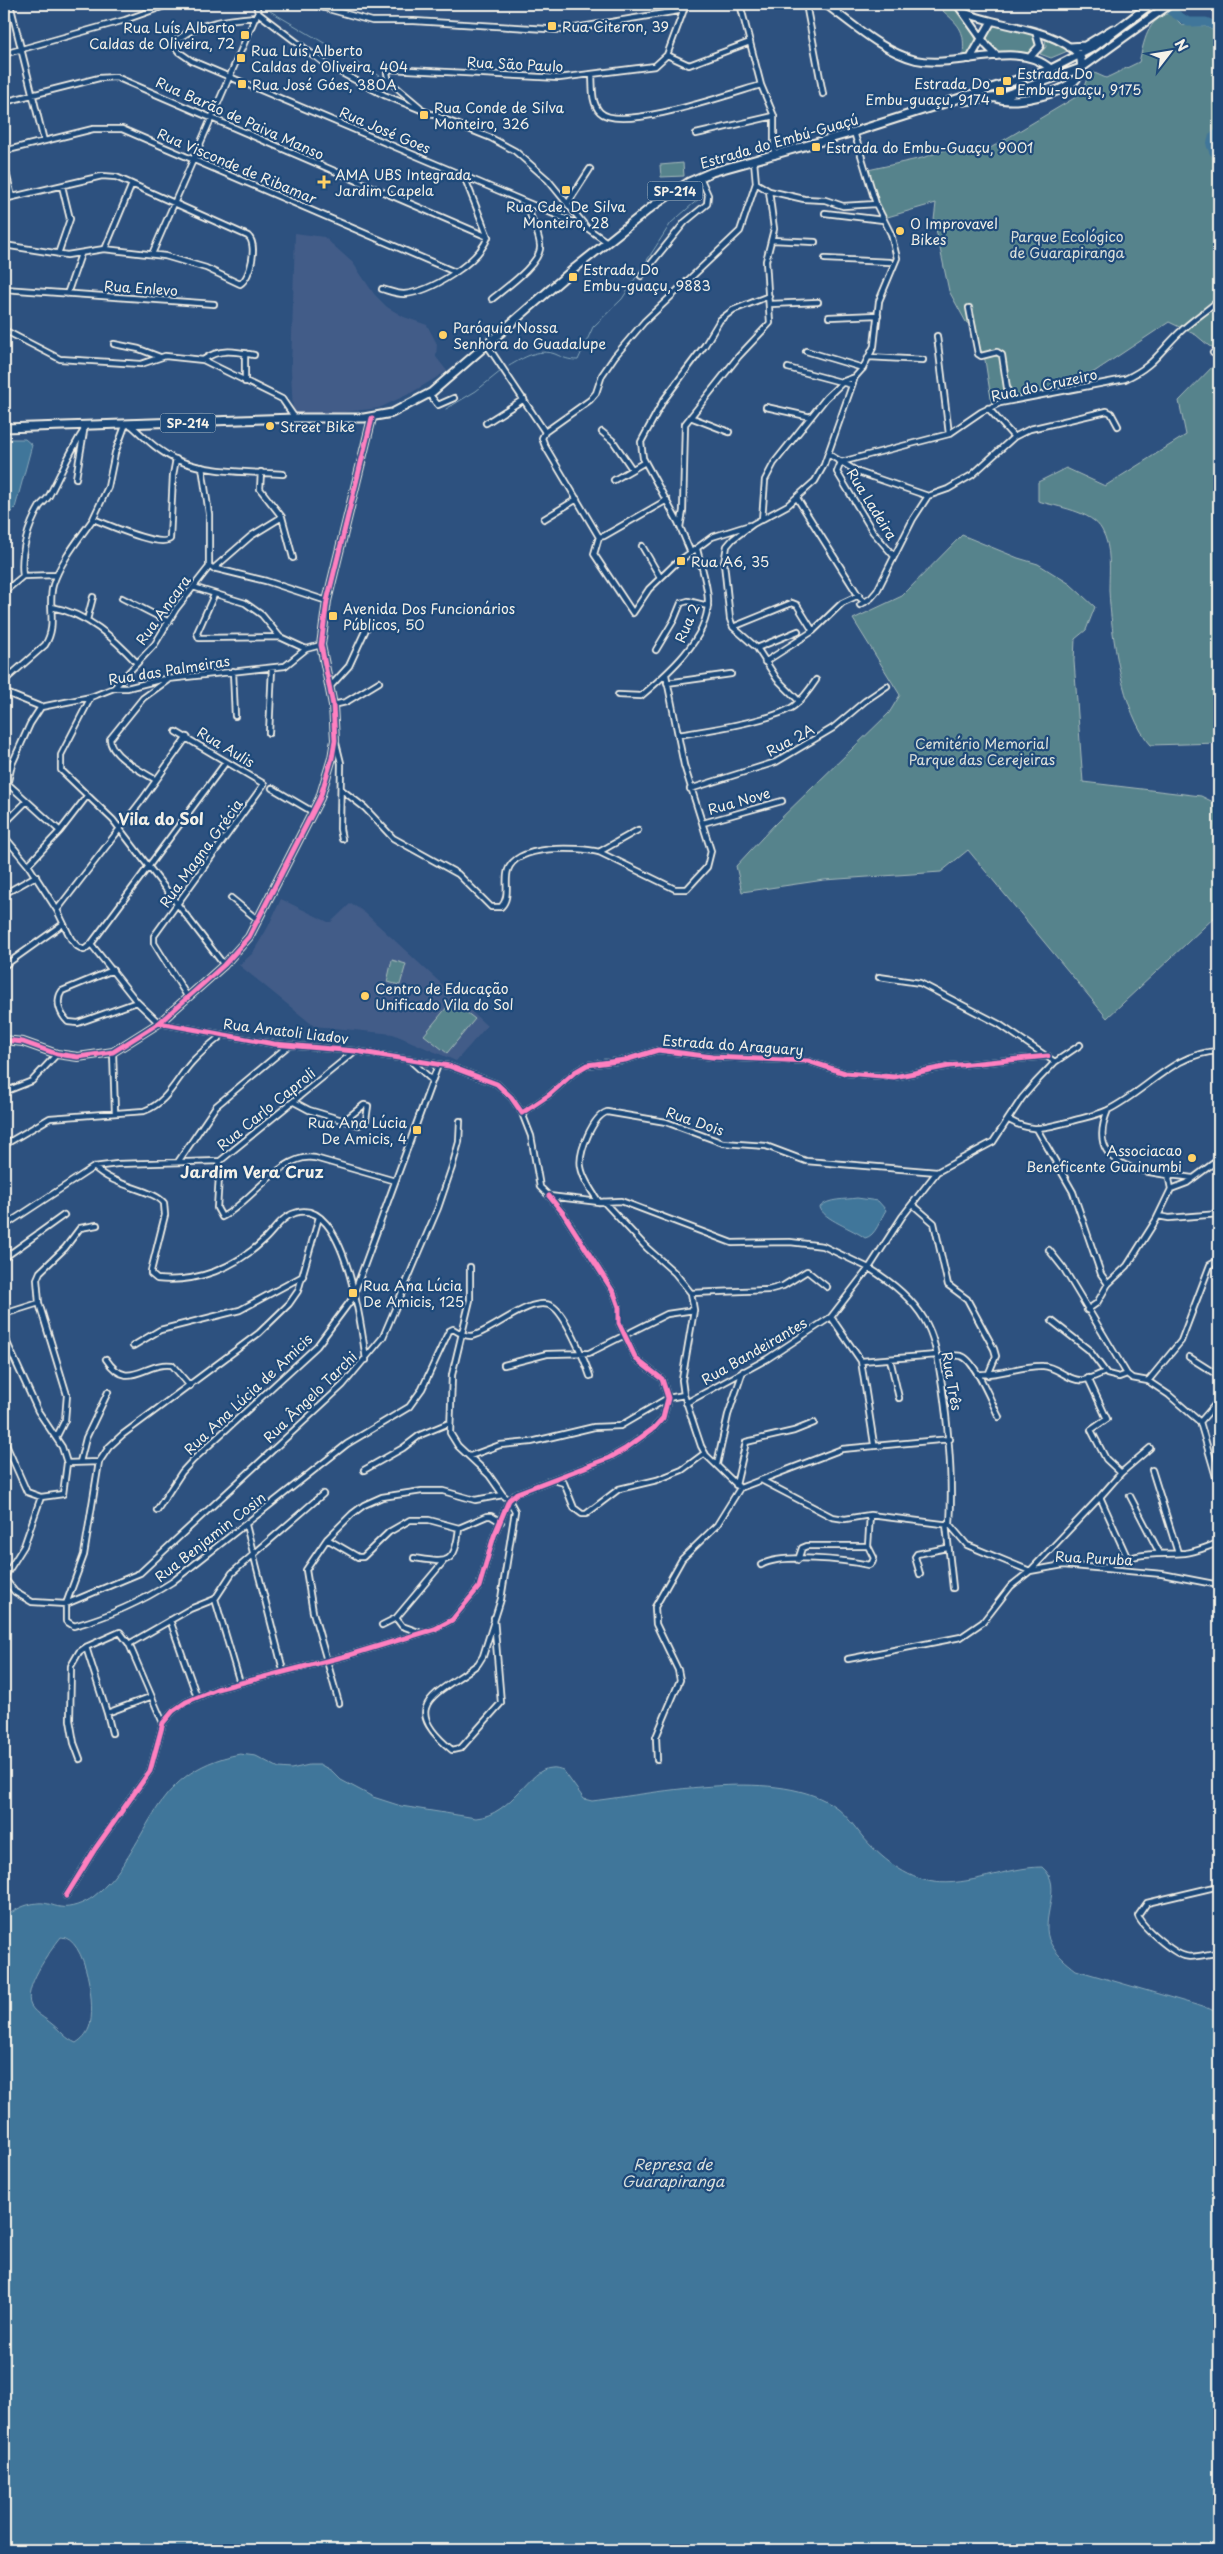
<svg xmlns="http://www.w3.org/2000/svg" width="1223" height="2554" viewBox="0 0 1223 2554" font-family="'Playpen Sans',sans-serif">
<rect width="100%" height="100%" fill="#2d517f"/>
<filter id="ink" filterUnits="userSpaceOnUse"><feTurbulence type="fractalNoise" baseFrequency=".02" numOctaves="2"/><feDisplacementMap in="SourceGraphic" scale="10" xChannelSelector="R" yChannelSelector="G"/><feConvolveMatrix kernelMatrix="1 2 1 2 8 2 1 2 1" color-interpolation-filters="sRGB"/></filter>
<g filter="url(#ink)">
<path fill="#425c88" d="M295,233L324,237L353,263L374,294L387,307L404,317L427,325L437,344L436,357L447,371L411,393L379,408L336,413H293L291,370Z
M281,899L328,922H331L351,903L365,913L487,1026L456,1061L393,1034L314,1026L239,965L252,954L268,927Z"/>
<path fill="#57838c" stroke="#a6baba" d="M947,4H951C961,15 994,48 963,56C965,31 961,27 943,11Z
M1170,13L1182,25L1205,26L1219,33V349L1209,346L1196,335L1169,322L1094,372L1058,391L992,405L985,360L971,326L966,322L949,291L934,220L936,203L884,218L876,204L868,170L922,158L945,150L977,156L1081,94L1090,71L1106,78L1139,62C1144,43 1147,18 1170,13Z
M991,23L1034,32L1040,42L1029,57L999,56L983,39Z
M1045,39L1070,50L1051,58L1040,54L1046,47Z
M683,163L684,176L661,177L660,165Z
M1219,360V743L1151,745C1122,714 1111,632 1109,590C1109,570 1112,548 1102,530C1092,511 1057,507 1038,501V482L1066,468L1105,486L1186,435L1179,401Z
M962,535L1018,558L1038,564L1070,584L1095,607L1086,630L1075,639L1074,661L1083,782L1201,796L1219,805V913L1107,1018L968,850L941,872L824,880L742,892L736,866L775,824L889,713L900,695L853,619L902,596Z
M392,960L406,964L400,985L387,982Z
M452,1001L475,1019L447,1053L424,1035Z"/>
<path fill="#3f769a" stroke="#87a7b9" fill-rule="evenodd" d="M9,439H25L32,445L15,508L11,512L4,514V444Z
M857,1198L878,1201L886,1210C880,1219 876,1236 865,1238C854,1229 822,1219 820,1207C829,1198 845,1200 857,1198Z
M240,1754L256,1756L279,1768L291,1769L309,1765H321L332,1771L341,1780L373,1797L401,1806L476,1818C512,1815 530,1768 551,1768C555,1767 560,1769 563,1770L584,1799L592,1801C658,1793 781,1766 837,1808C847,1816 854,1826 862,1836C880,1857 906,1879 934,1882C968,1887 1007,1867 1042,1867C1066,1887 1037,1919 1051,1944C1057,1955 1066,1962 1076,1970L1210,2009L1219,2014V2550H4V1918C14,1910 25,1904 38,1903C46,1902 53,1906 60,1907C70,1909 85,1903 93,1897C154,1848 144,1772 240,1754ZM61,1937C86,1937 97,2009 89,2028C86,2035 82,2039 76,2043C66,2039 61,2031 52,2024C45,2018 36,2014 31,2006C22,1989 50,1951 61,1937Z"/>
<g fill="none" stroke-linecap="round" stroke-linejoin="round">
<path stroke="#87a7b9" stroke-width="1" d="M270,11L380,76
M509,366C523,358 538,348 555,354C564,358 568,360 578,360L593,327L622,299L671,223L701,197
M446,409L476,391L501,371"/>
<path stroke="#3f769a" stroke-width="9" d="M1160,4L1188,22H1206L1219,28
M1219,133L1213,137L1211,145L1214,152L1219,155"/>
<g stroke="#f4f1e8" stroke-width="8">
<path id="street" d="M10,4L44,141
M256,4L258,13
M310,4L372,21H414L563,30L684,10
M740,4L761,85L774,116V156
M806,4L823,94
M258,13L328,66L384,95L491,138L515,151L548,180L587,228L607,242
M256,17C228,19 193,23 173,44L179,52L192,61L587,228
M4,54L125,20L170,4
M667,55L689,65L750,42
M592,75C593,87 591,103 600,112C620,133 733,93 761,85
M4,102L99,78L116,77L488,237
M420,107L389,81L387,73L390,69L559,78L655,66L667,55L686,4
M696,134L774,116
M4,151L93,129H122L455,272
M4,164L12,197
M756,183L769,191L804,199L825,200L843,206L876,204
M4,199L102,176L116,177L248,236C258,244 251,278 240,284L206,268L165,256L104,249L67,255L4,245
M568,203L590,169
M825,213L883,220
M772,240L815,242
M105,249L132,184
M58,254L70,219L62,186
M152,254L256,16
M825,259L890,262
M641,276L685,222L707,204L708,195L700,177
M4,289L214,304
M382,289C389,291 397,294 404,294C431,292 478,263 488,237L464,176
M67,294L81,254
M492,299C504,289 543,262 540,245C539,232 530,218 527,204
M770,304L818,302
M969,308L978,354L981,356L997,352L1002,355L1009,401
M829,317L878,315
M4,330L60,359L141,364L165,356L203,360
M937,336L949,434
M114,344L139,349L160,357
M487,345L545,432L542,438L545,446L599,537L604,536L667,500
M806,351L863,368
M1213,353L1219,348
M254,355C235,351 219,348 203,360L282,399L295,418
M869,357L923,360
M788,368L852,385
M245,382V353
M429,394L438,405L454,398
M766,407L811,417
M988,408L1014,437
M690,417L729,432
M486,423L524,399
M131,425C145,438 159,452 177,460C209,473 248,472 283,474
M545,432L590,400L596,393L602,375L615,356L644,322L740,231L756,183L754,161
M602,432L613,441L632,469
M828,454L858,472L928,496
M202,467L209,514V567
M261,472L260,489L282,517L293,558
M76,478L84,431
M614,480L645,462
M797,498L860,598L865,602
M93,519L108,487L115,453L125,426
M544,519L577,499
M762,520L765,480L774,463L826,398L844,381L855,377
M680,527L683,511L685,424L738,357L770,323L766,261L774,229L769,191
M599,537L594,554L633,613L649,589L675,564L712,537L750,525
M642,546L660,577
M691,553L678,522L643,458L641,442L663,401L705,345L720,320L733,310L769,296
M893,555L873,532L837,472L841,462L949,434L981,412L1000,403L1125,379C1154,366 1159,352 1180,332C1192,320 1207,311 1219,300
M209,567L266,581L327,601
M213,569L251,536L282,517
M23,576C20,553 28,526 40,506C43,502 48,499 50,494C62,471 69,453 84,430L85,425
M193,587L245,603L262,615L280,637L306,649L321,645
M4,592L23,576L56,575
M214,595L197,633L199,638L280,637
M122,598L169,622
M860,605L871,598L877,591L913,519L928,496L948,489L972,475L1014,437L1030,429L1107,411L1111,413L1118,426
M52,607C87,614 113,637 137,663
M87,620L93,597
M733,627L792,603L797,605L813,631
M757,648L798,631
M656,650L674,620L681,603L688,601L708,606
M765,662L813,631L842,603L859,595
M233,671L235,716
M4,681L45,645C58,625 47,606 53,585C60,562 79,539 93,519C107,524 159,548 170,539L173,475L176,459
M667,683L731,674
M114,688L155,644L176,609L209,567
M329,688L349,666L366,629
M4,692L41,707L91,697L114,688H127L159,680L285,666L306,649
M618,695L641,696C667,674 708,639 708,602C708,584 701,566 697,549
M91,697L61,755V770L113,820L224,965
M799,701L777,679L757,648L733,627L730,619L724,563L727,546L733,539L753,524L788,505L815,481L824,465L855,377L863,368L874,346L879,301L897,258L891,234L876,204L854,132
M333,705L346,702L379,682
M176,732L264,784L154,936V943L187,996
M269,733L272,668
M678,735C705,731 773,721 794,706C802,700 810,689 816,680
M336,743L341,763L340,829L342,839
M156,780C143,772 110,756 110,739L143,698L168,680
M7,783L60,831
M272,788L313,812
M690,789L776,762L833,728L865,701L887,686
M342,790L365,808L393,838L458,874L491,907H501C511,897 504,882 508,870C517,844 578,847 599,852L675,889H687L707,867L711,851L684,765L666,675
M4,798L12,764L30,724L41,707
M703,823L782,801
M4,824L27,801
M4,836L28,865L57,910L71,939L77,946L84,950L91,944L226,762
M599,852L638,830
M28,865L60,831L87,796
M4,894L36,876
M231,898L258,920
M57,910L142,800L187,737
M91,944L137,1002L159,1023L274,1044L355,1051L449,1066L497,1084L511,1097L522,1113L549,1095L575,1072L587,1065L625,1060L658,1050L712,1057L808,1061L845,1073L894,1077L949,1066L1048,1056
M4,966L63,924
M113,970L62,991C55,1001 60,1014 68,1022L78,1023L137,1002
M879,977L920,983L999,1024L1055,1062
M113,1052L115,1113
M412,1062L432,1080
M4,1092L32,1081L57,1054
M294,1102L309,1110L359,1125L366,1120L368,1106L364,1105L345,1120
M1108,1110C1082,1172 1151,1172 1193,1178
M522,1113L531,1136L540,1187L549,1196L599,1202L621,1201L732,1243L790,1242L823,1246L869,1268L902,1217L937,1172L993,1142L1022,1098L1035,1083L1055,1062L1080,1045
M1009,1120C1032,1133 1043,1128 1068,1122C1081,1118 1095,1116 1108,1110C1148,1090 1173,1053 1219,1051
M1037,1129L1073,1192L1101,1274L1108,1284L1097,1303L1087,1310
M4,1145L50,1118L144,1111C167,1103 176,1080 191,1063C200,1053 211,1044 221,1036
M220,1161L217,1208L222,1217C249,1204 283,1151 315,1158L395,1181
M178,1162L216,1106L288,1046
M94,1167C114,1187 153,1189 164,1203L165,1215L151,1271V1274L157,1279C197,1283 235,1268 264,1240C274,1231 281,1217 295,1213C345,1195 362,1330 366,1360
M1168,1174L1171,1189
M599,1202C592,1192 583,1179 581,1167C578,1153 593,1116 607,1112L666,1122L723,1143L766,1146L806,1161L937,1172
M604,1202L647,1248L675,1273L691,1293L694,1310L682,1380L684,1395L701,1446L706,1455L740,1488
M912,1204L934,1223L948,1285L967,1299L994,1349L996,1356L988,1375
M1158,1216L1169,1218L1219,1214
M4,1226L94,1167L117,1164L220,1161L355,1051
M1049,1250L1064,1269L1127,1374L1132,1378L1148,1381L1181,1341L1210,1265L1219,1260
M4,1258L64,1215
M470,1267V1300L452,1375L450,1433L458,1446L489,1475L503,1495
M1108,1284L1127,1266L1156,1220L1171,1189L1187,1183L1219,1159
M691,1293L768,1290L783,1286L807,1271L827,1287
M4,1314L39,1303
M831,1317L861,1361L874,1444
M1052,1321L1089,1350L1107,1374L1119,1377L1127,1374
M4,1336L38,1411L62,1447L67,1463L63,1494L41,1497L27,1492L4,1440
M133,1346L160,1330L240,1310L303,1276
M1189,1357L1219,1376
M938,1358C945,1357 955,1354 961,1356C975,1359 992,1404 999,1417
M106,1359C128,1393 145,1361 172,1365L190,1386
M890,1359L899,1398
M861,1361L937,1355
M504,1365L547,1354L589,1353L667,1314L694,1310
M977,1374C1000,1376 1021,1365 1043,1366C1057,1366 1069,1382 1083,1380C1090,1379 1098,1375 1105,1372
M1088,1378L1107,1419L1091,1430L1106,1459L1121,1473
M1148,1381L1169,1395L1200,1422L1219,1400
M686,1403L767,1359L831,1317L869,1268C890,1281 911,1297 924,1319C936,1339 938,1362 942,1385C949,1433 953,1477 950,1525
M1200,1422L1219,1487
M57,1436L65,1420L67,1395L39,1303L37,1279L40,1272L65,1248L80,1228L97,1225
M470,1456L500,1445L531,1442L594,1427L620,1426L668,1398L684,1395
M80,1462L86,1438L108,1392
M99,1462L84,1555L66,1604V1621L74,1626C110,1616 141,1602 172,1582L347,1444L409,1407L422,1389L449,1331L453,1329C459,1333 464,1336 471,1336C491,1333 530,1295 552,1306C565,1313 585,1361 590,1376
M67,1463L99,1462L109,1447L122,1435L259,1333L289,1304L298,1291L319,1217
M717,1464L728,1415L743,1371
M364,1470L403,1448L420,1435L449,1423
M1152,1470L1178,1553
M553,1480L564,1483L574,1508L582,1514H586L619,1489L657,1480L682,1470L705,1453
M763,1481L832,1517L845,1519L870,1515L950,1525L967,1545L1030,1571L1100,1497
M736,1485L746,1442L794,1431L814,1423
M1130,1496L1159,1552
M157,1510L182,1472L193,1460L317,1346L352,1299L438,1065
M946,1524L953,1588
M246,1525L283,1670
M327,1539L358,1557H363L389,1532L410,1520H429L459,1528L487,1516H491L501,1522
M1127,1557L1100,1497L1121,1473L1150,1448
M414,1558C447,1563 455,1566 459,1528
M798,1560L802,1548L807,1546H868
M761,1565C782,1553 845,1560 869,1565L872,1563L874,1558L868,1546L870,1515
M1105,1567C1140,1551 1150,1555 1185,1553C1197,1552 1208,1546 1219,1543
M920,1574L915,1557L917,1554L947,1548
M4,1578L15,1592L32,1602L66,1604L140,1573L343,1385L383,1337L438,1208L452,1167L459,1142L460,1121
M4,1578L24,1546L41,1497
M215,1599L240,1683
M396,1618L402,1626L419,1632
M170,1620L197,1697
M382,1625L396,1618L443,1562
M129,1644L163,1723
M848,1659L961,1637L983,1622L1011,1586L1030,1571L1063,1565L1162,1574L1219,1585
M150,1697L107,1713L86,1647L120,1632L129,1644L190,1609L215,1599L232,1573L323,1494
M339,1703L313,1612L306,1570L327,1539L352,1514L364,1505L382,1497L422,1491H443L475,1500L503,1495L509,1500L515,1511L501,1599L483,1656L478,1664C439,1694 396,1704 452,1750L461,1748L501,1703L494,1618
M107,1713L112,1733
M80,1759L74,1743L70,1720L71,1666L79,1652L86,1647
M657,1760L656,1737L680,1680L678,1670L656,1624L655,1607L682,1559L717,1525L740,1488L842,1449L950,1439
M1219,1886L1147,1903L1138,1916C1142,1927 1173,1953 1185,1956C1195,1959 1208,1953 1219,1953
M66,1896L95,1849L150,1771L163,1723L173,1711L186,1702L217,1689L346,1656L435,1629L452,1620L479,1587L494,1536L509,1500L517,1493L609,1458L625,1449L654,1428L663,1418L668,1398L662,1379L636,1359L619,1323V1307L614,1293L563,1213L549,1196"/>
</g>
<g stroke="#f4f1e8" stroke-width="10">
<path id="secondary" d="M825,4C853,24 883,52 916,60C957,69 1018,39 1051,69
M957,4L987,46L997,56
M963,12C998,27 1054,27 1080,56
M1030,57L1040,46L1036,32
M970,59L991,22
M4,1040L23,1042L57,1054L78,1057L113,1052L159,1023L224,965L249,937L320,798L332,758L335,740L333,705L321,645L327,601L372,418"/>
</g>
<g stroke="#f4f1e8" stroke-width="11">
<path id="primary" d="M1070,47L1085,46L1113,29
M997,98C1015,105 1069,93 1079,75C1082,69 1082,62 1080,56
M964,101L1000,97L1081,68L1170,4
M4,428L295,418H364L392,413L432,392L575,268L653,206L689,182L712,172L854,132L1051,69L1094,47L1151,4"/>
</g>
<use href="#street" stroke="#1f4a7a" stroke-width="4.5"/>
<use href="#secondary" stroke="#1f4a7a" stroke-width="6"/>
<use href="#primary" stroke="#1f4a7a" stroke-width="7"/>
<g stroke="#1f4a7a" stroke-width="8">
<path id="cycleway" d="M159,1023L274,1044L355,1051L449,1066L497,1084L511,1097L522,1113L549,1095L575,1072L587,1065L625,1060L658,1050L712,1057L808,1061L845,1073L894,1077L949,1066L1048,1056
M4,1040L23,1042L57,1054L78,1057L113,1052L159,1023L224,965L249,937L320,798L332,758L335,740L333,705L321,645L327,601L372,418
M66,1896L95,1849L150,1771L163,1723L173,1711L186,1702L217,1689L346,1656L435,1629L452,1620L479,1587L494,1536L509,1500L517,1493L609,1458L625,1449L654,1428L663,1418L668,1398L662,1379L636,1359L619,1323V1307L614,1293L563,1213L549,1196"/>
</g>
<use href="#cycleway" stroke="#ff80c0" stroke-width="5"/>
</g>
</g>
<g fill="#ffd166" stroke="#1f4a7a" stroke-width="2">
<rect x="547" y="21" width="10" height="10" rx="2.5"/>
<rect x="240" y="30" width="10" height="10" rx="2.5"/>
<rect x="236" y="53" width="10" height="10" rx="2.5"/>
<rect x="1002" y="76" width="10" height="10" rx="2.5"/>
<rect x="237" y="79" width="10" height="10" rx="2.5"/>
<rect x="995" y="86" width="10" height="10" rx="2.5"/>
<rect x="419" y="110" width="10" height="10" rx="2.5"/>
<rect x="811" y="142" width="10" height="10" rx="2.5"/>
<path d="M321.5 174.5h5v5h5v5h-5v5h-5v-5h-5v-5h5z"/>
<rect x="561" y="185" width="10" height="10" rx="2.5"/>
<circle cx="900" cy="231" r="5"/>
<rect x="568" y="272" width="10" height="10" rx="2.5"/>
<circle cx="443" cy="335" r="5"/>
<circle cx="270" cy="426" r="5"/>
<rect x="676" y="556" width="10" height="10" rx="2.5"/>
<rect x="328" y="611" width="10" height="10" rx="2.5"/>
<circle cx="365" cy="996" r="5"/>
<rect x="412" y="1125" width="10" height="10" rx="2.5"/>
<circle cx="1192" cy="1158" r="5"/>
<rect x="348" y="1288" width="10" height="10" rx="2.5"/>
</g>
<g text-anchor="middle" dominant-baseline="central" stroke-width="4.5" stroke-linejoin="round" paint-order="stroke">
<g fill="#1f4a7a" stroke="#b4bfc7" stroke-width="1">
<rect x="647.5" y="181.5" width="55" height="19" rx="4"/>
<rect x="160.5" y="413.5" width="55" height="19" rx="4"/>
</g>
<g font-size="12" font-weight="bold" fill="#f4f1e8">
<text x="675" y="191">SP-214</text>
<text x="188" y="423">SP-214</text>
</g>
<g font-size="14" fill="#f4f1e8" stroke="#1f4a7a" text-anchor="start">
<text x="562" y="26">Rua Citeron, 39</text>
<text x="235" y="27" text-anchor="end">Rua Luís Alberto<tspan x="235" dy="16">Caldas de Oliveira, 72</tspan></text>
<text x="251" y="50">Rua Luís Alberto<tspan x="251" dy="16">Caldas de Oliveira, 404</tspan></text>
<text x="1017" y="73">Estrada Do<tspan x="1017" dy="16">Embu-guaçu, 9175</tspan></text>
<text x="990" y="83" text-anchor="end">Estrada Do<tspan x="990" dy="16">Embu-guaçu, 9174</tspan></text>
<text x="252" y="84">Rua José Góes, 380A</text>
<text x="434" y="107">Rua Conde de Silva<tspan x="434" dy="16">Monteiro, 326</tspan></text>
<text x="826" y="147">Estrada do Embu-Guaçu, 9001</text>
<text x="335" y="174">AMA UBS Integrada<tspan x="335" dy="16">Jardim Capela</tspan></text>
<text x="566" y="206" text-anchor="middle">Rua Cde. De Silva<tspan x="566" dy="16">Monteiro, 28</tspan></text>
<text x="910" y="223">O Improvavel<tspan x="910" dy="16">Bikes</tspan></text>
<text x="583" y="269">Estrada Do<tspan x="583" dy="16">Embu-guaçu, 9883</tspan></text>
<text x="453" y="327">Paróquia Nossa<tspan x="453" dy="16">Senhora do Guadalupe</tspan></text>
<text x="280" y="426">Street Bike</text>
<text x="691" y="561">Rua A6, 35</text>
<text x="343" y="608">Avenida Dos Funcionários<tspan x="343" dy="16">Públicos, 50</tspan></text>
<text x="375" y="988">Centro de Educação<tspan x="375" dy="16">Unificado Vila do Sol</tspan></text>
<text x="407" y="1122" text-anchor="end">Rua Ana Lúcia<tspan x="407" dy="16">De Amicis, 4</tspan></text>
<text x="1182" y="1150" text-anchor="end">Associacao<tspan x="1182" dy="16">Beneficente Guainumbi</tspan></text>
<text x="363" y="1285">Rua Ana Lúcia<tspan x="363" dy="16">De Amicis, 125</tspan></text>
</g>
<g font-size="14" fill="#f4f1e8" stroke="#1f4a7a">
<text transform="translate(515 64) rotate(3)">Rua São Paulo</text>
<text transform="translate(240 118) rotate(24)">Rua Barão de Paiva Manso</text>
<text transform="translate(385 130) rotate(23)">Rua José Goes</text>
<text transform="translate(779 141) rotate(-16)">Estrada do Embú-Guaçú</text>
<text transform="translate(237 166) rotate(23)">Rua Visconde de Ribamar</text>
<text transform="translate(141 288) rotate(4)">Rua Enlevo</text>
<text transform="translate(1044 385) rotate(-12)">Rua do Cruzeiro</text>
<text transform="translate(872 504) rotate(58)">Rua Ladeira</text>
<text transform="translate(163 610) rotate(-54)">Rua Ancara</text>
<text transform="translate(687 623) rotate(-67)">Rua 2</text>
<text transform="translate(169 670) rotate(-9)">Rua das Palmeiras</text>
<text transform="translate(790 740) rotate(-28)">Rua 2A</text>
<text transform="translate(226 747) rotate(31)">Rua Aulis</text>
<text transform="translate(739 801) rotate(-16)">Rua Nove</text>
<text transform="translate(201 853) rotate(-54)">Rua Magna Grécia</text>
<text transform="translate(286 1031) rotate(7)">Rua Anatoli Liadov</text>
<text transform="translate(733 1045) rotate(4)">Estrada do Araguary</text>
<text transform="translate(266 1109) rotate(-39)">Rua Carlo Caproli</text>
<text transform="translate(695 1121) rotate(19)">Rua Dois</text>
<text transform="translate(754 1351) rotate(-30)">Rua Bandeirantes</text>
<text transform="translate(952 1381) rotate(80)">Rua Três</text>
<text transform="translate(248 1394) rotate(-43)">Rua Ana Lúcia de Amicis</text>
<text transform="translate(310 1397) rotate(-44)">Rua Ângelo Tarchi</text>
<text transform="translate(210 1537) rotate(-38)">Rua Benjamin Cosin</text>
<text transform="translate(1094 1558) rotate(3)">Rua Puruba</text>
</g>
<g font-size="14" fill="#dce0da" stroke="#1f4a7a">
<text x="1067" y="236">Parque Ecológico<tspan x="1067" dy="16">de Guarapiranga</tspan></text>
<text x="982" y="743">Cemitério Memorial<tspan x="982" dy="16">Parque das Cerejeiras</tspan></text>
</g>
<g font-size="15" font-style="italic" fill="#d9dfdc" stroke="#1f4a7a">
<text x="673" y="2163">Represa de<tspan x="673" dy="17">Guarapiranga</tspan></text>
</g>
<g font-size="16" font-weight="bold" fill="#f4f1e8" stroke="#1f4a7a">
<text x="161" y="818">Vila do Sol</text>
<text x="252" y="1171">Jardim Vera Cruz</text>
</g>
</g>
<rect width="1223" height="2554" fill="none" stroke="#1f4a7a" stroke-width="20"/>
<rect x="10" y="10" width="1203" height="2534" fill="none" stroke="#f4f1e8" stroke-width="2" filter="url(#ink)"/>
<g transform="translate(1170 52) rotate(59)" stroke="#1f4a7a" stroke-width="4" paint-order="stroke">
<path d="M0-4L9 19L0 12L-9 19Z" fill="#f4f1e8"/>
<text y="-8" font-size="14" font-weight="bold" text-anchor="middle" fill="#f4f1e8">N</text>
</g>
</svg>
